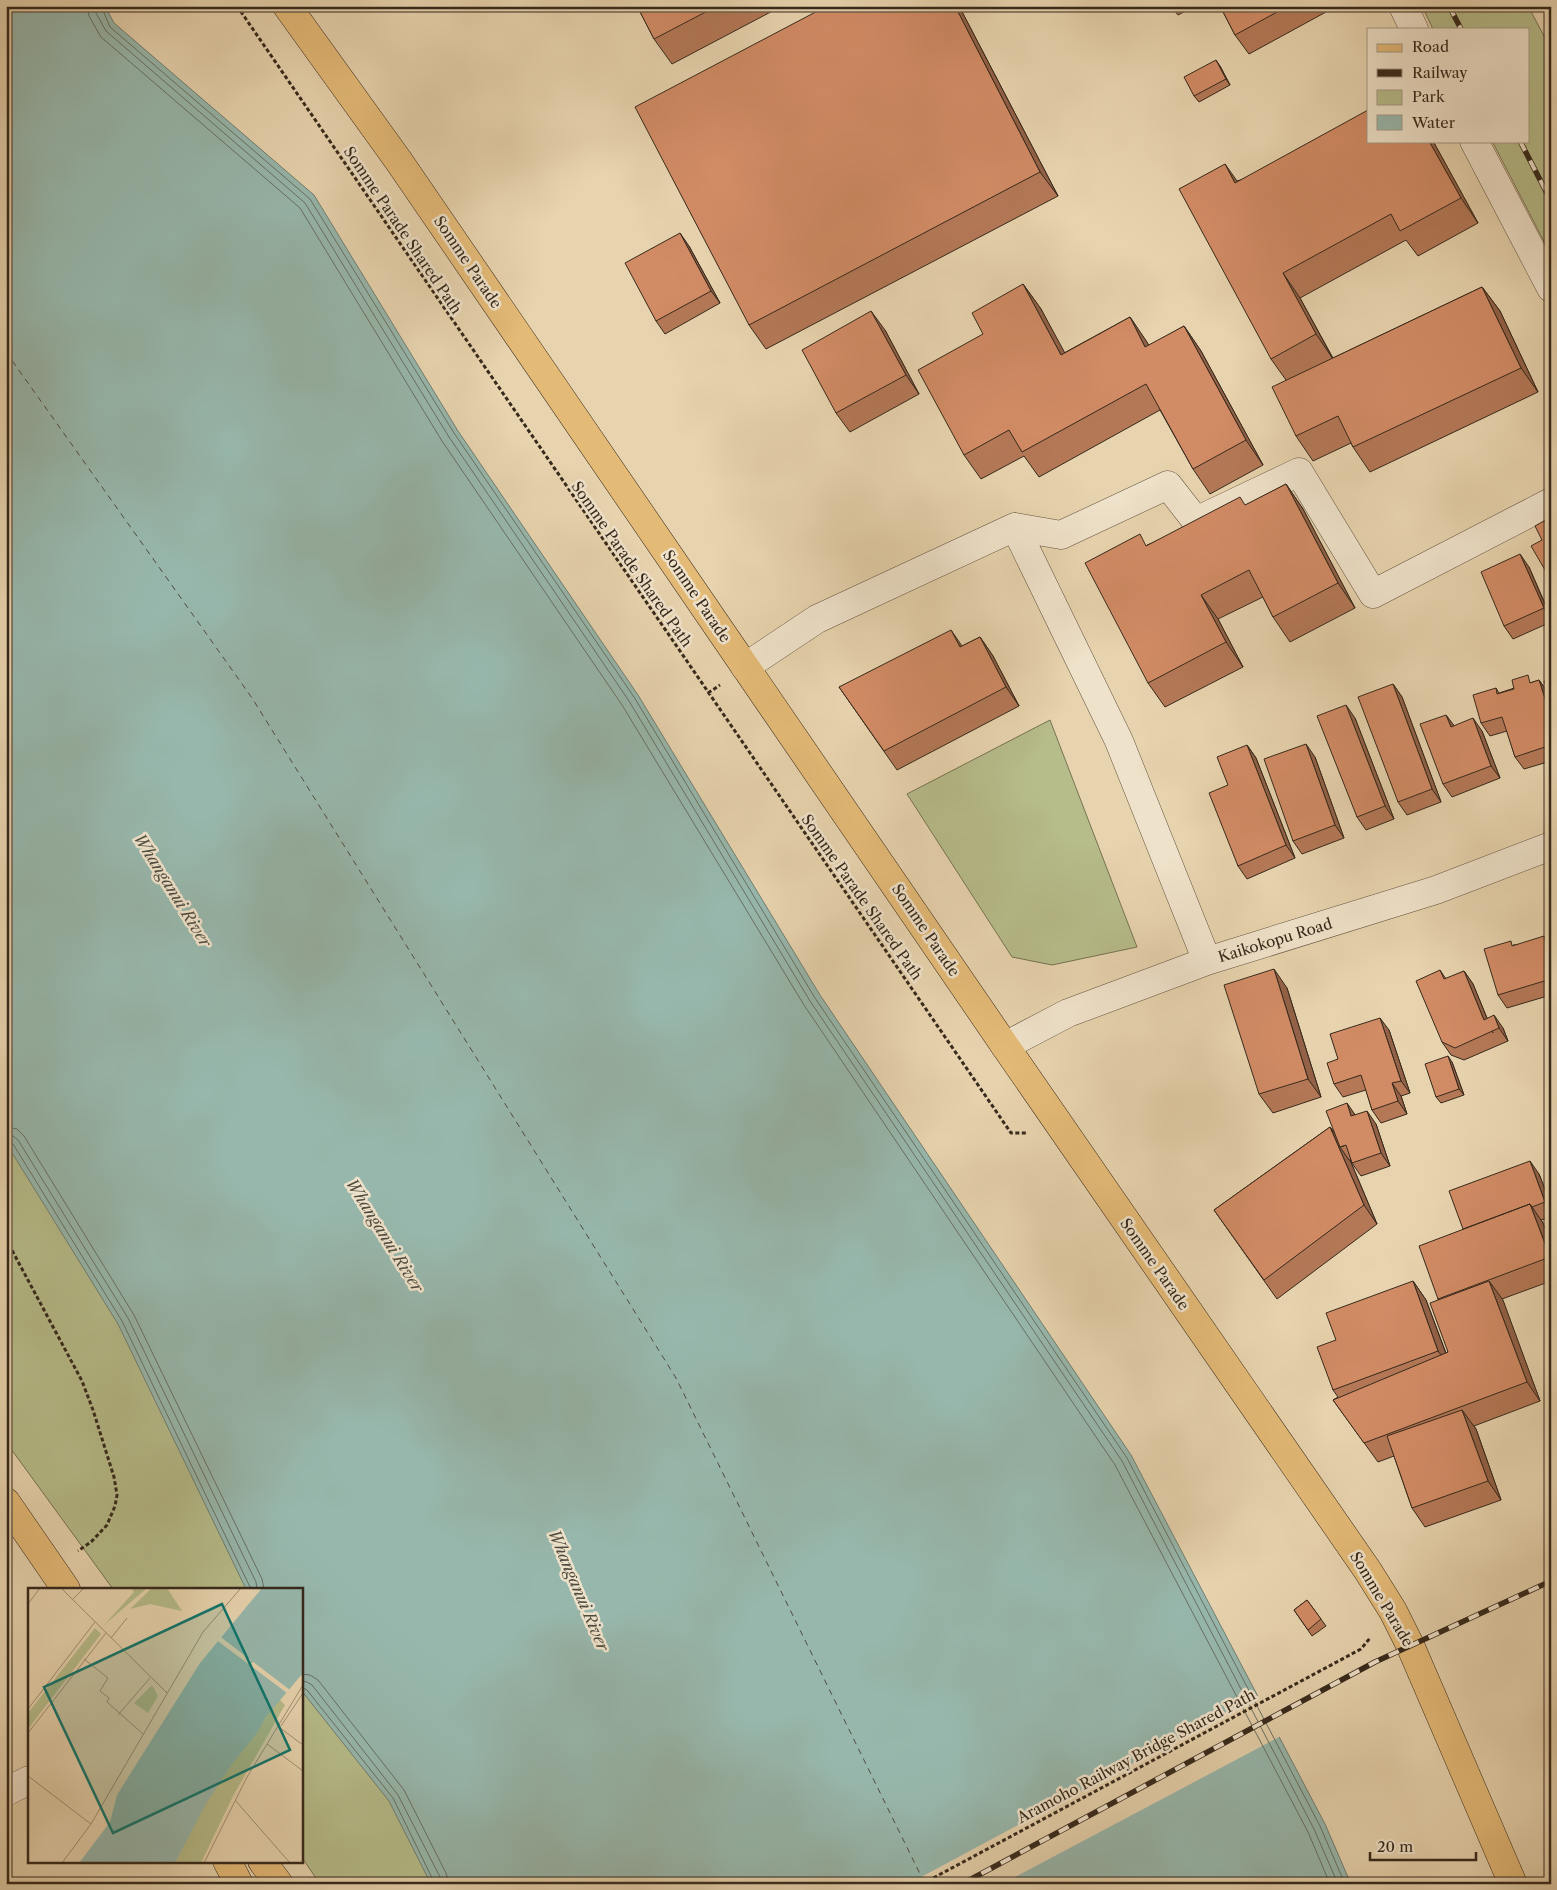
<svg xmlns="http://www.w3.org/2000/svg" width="1557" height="1890" viewBox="0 0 1557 1890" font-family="'Libre Caslon Text',serif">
<rect width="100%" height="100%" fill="#e7d3ae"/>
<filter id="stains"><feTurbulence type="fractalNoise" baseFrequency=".004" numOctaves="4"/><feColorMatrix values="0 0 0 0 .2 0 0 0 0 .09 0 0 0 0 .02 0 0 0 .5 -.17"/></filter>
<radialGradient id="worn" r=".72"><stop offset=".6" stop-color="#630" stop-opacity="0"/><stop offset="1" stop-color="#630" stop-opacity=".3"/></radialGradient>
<path fill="#b6bc8a" stroke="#767253" d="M1422,6H1528L1551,49V255L1492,141H1528V29H1433Z
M1050,720L1137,947L1052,965L1012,957L907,794Z
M6,1100L286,1589H113L6,1442Z
M301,1618L438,1884H320L301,1856Z"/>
<path fill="#97b7ac" stroke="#707e72" d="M6,6H105L114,23L314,195L458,431L638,695L820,995L1131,1455L1325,1824L1351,1884H431L389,1801L301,1690V1589H246L118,1324L6,1143Z"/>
<path fill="#e7d3ae" d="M1260,1695L1281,1736L1002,1884H908Z"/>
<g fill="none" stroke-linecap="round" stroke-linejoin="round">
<path stroke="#667064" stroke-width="1" d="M87,6L89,16L101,37L300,208L442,441L622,705L804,1005L1115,1465L1308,1832L1330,1884
M95,6L96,13L106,31L305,203L449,437L629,701L810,1001L1122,1461L1314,1829L1338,1884
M101,6L110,27L310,199L454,433L634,697L815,998L1127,1458L1320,1826L1345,1884
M6,1127L17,1129L24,1136L134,1315L262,1579L264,1589
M6,1134L13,1136L18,1140L128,1318L256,1582L257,1589
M6,1141L13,1144L122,1321L251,1589
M301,1674L310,1675L318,1680L404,1790L446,1873L449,1884
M301,1681L307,1682L312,1685L398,1795L440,1877L441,1884
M301,1687L307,1690L393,1798L435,1884"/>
<path stroke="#4e4c40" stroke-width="1" stroke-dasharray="6 5" stroke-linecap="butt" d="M6,352L252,698L676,1378L925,1884"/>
<g stroke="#625440" stroke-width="29">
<path id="minor" d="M1403,6L1414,29
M1474,141L1551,288
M1015,527L1119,741L1207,961
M745,667L817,619L1015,527L1061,535L1168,485L1196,521L1299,472L1373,594L1551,502
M1005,1046L1068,1013L1207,961L1436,890L1551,846
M6,1792L29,1780"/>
</g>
<g stroke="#36291c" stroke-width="29">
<path id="major" d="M287,6L398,160L1005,1046L1368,1571L1393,1611L1410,1645L1513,1884
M6,1502L66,1589
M227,1861L239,1884
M262,1861L279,1884"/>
</g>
<path stroke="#36291c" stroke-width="3" stroke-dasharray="4 2.5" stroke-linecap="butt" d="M237,6L1011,1133H1026
M708,693L720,685
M6,1239L82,1381L93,1410L114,1477L117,1495L115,1506L107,1525L91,1542L78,1551
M922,1884L1361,1649L1370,1638"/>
<use href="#minor" stroke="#efe2ca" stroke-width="28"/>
<use href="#major" stroke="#e4ba77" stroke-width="28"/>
<g stroke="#36291c" stroke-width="5.5">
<path id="rail" d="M1449,6L1461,29
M1520,141L1551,201
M962,1884L1375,1662L1551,1581"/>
</g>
<use href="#rail" stroke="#efe2ca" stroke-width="4" stroke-dasharray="11" stroke-linecap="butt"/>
</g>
<path fill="#b47857" stroke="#36291c" d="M637,6H782L672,64L654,39Z
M827,6H959L1058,196L766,349L749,325Z
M1171,6H1195L1178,15Z
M1220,6H1337L1249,54L1235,35Z
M1220,66L1230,85L1199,102L1194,96Z
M1368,141H1433L1478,223L1418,256L1406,240L1300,298L1333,358L1482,287L1500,311L1538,392L1370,472L1353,447L1351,443L1313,461L1296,436L1286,380L1271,359L1237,181Z
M689,246L720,303L665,334L656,321Z
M1023,284L1041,309L1064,353L1130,317L1149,346L1184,326L1201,351L1263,465L1210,494L1193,469L1160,410L1039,477L1024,456L981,479L964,455L983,334Z
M885,330L919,394L850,432L836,413Z
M1286,484L1303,509L1355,608L1290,642L1273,617L1263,597L1218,619L1243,667L1165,707L1148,683L1147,545L1246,505Z
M1529,567L1551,617V622L1513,639L1504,626Z
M980,637L993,656L1019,706L897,770L839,687L962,646Z
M1551,679V761L1524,769L1515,757L1507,731L1490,736L1481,723L1496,688L1499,693L1539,680L1547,691Z
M1393,684L1402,697L1441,802L1407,815L1398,802Z
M1446,715L1454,726L1482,731L1500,778L1452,797L1443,784Z
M1355,718L1394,819L1366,830L1357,817Z
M1247,745L1256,758L1295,858L1247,879L1238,866L1228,785Z
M1315,757L1344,838L1302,854L1293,841Z
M1551,942V995L1507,1008L1498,995L1513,945Z
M1440,970L1446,979L1464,971L1473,984L1487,1018L1503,1028L1508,1041L1464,1060L1451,1055L1442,1042Z
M1287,988L1321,1097L1273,1113L1259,1094Z
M1389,1030L1410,1093L1401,1096L1407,1114L1381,1123L1372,1110L1366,1090L1343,1097L1334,1084L1338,1059Z
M1452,1062L1464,1095L1441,1103L1436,1097Z
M1355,1115L1376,1124L1390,1166L1361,1176L1352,1163L1351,1159L1350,1160L1377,1224L1277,1299L1214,1210L1330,1127L1334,1132Z
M1539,1174L1551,1205V1217L1541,1220L1543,1223L1551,1243V1281L1502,1299L1540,1401L1474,1426L1476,1429L1501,1500L1425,1527L1412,1508L1394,1456L1378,1462L1333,1400L1338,1397L1333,1390L1336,1340L1413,1281L1426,1300L1446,1353L1448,1352L1438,1299L1463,1229Z
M1307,1600L1326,1626L1312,1636L1294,1610Z"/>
<path fill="#926147" stroke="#36291c" d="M955,6H959L1058,196L1040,172Z
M1216,60L1220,66L1230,85L1226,79Z
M1429,141H1433L1478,223L1461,198Z
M1225,164L1242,188L1235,183Z
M680,233L689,246L720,303L711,291Z
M1283,273L1300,298L1333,359L1316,334Z
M1023,284L1041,309L1079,379L1061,355Z
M1482,287L1500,311L1538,392L1521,368Z
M871,311L885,330L919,394L906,375Z
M1130,317L1147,342L1163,372L1145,347Z
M1184,326L1201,351L1263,465L1246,440Z
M1286,484L1303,509L1355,608L1338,583Z
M1520,554L1529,567L1551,619L1544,608Z
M1201,595L1218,619L1243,667L1226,642Z
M951,630L964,649L960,647Z
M980,637L993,656L1019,706L1006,687Z
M1539,680L1548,693L1551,701V717Z
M1393,684L1402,697L1441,802L1432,789Z
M1346,705L1355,718L1394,819L1385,806Z
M1446,715L1455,727H1451Z
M1473,718L1482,731L1500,778L1491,766Z
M1306,744L1315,757L1344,838L1335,825Z
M1247,745L1256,758L1295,858L1286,845Z
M1274,969L1287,988L1321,1097L1308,1079Z
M1464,971L1473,984L1493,1033L1484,1020Z
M1494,1015L1503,1028L1508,1041L1499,1028Z
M1380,1018L1389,1030L1410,1093L1401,1081Z
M1448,1056L1452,1062L1464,1095L1459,1089Z
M1392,1083L1401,1096L1407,1114L1398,1101Z
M1347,1103L1356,1116H1351Z
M1367,1111L1376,1124L1390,1166L1381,1153Z
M1330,1127L1344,1146L1340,1147L1349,1160H1350L1377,1224L1364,1205Z
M1530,1161L1539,1174L1551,1205V1210L1545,1202Z
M1530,1204L1543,1223L1551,1243V1259Z
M1413,1281L1426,1300L1452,1370L1438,1351Z
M1489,1281L1503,1300L1540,1401L1527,1382Z
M1462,1410L1476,1429L1501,1500L1488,1481Z"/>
<path fill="#d18b65" stroke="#36291c" d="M637,6H717L654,39Z
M827,6H955L1040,172L749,325L635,107Z
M1171,6H1178L1173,9Z
M1220,6H1288L1235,35Z
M1216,60L1226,79L1194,96L1184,77Z
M1368,110V141H1429L1461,198L1400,231L1391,214L1283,273L1316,334L1271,359L1179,189L1225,164L1235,183Z
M680,233L711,291L656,321L625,263Z
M1023,284L1061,355L1130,317L1145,347L1184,326L1246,440L1193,469L1146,384L1022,452L1009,430L964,455L918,370L983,334L972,313Z
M1482,287L1521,368L1353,447L1338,416L1296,436L1272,387Z
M871,311L906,375L836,413L802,350Z
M1286,484L1338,583L1273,617L1249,570L1201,595L1226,642L1148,683L1085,563L1140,534L1146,546L1240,497L1245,505Z
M1551,517V574L1548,575L1531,546L1542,540L1535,526Z
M1520,554L1544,608L1504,626L1481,572Z
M951,630L960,647L980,637L1006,687L884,751L839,687Z
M1528,675L1530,683L1539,680L1551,717V745L1515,757L1502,717L1481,723L1473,695L1496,688L1497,694L1514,689L1512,680Z
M1551,679V703L1544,681Z
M1393,684L1432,789L1398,802L1358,697Z
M1346,705L1385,806L1357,817L1317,716Z
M1446,715L1451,727L1473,718L1491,766L1443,784L1420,724Z
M1306,744L1335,825L1293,841L1264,759Z
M1247,745L1286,845L1238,866L1209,793L1228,785L1217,757Z
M1544,936L1546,944L1551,942V979L1498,995L1484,949L1511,941L1512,946Z
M1274,969L1308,1079L1259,1094L1224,985Z
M1440,970L1444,979L1464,971L1484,1020L1494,1015L1499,1028L1455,1048L1442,1042L1416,981Z
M1380,1018L1401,1081L1392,1083L1398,1101L1372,1110L1361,1075L1334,1084L1327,1063L1338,1059L1330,1034Z
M1448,1056L1459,1089L1436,1097L1425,1064Z
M1347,1103L1351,1116L1367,1111L1381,1153L1352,1163L1346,1145L1340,1147L1326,1111Z
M1330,1127L1364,1205L1264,1280L1214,1210Z
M1530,1161L1545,1202L1532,1207L1530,1204L1463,1229L1449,1191Z
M1530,1204L1550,1257L1438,1299L1419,1246Z
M1413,1281L1438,1351L1333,1390L1317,1347L1336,1340L1326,1313Z
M1489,1281L1527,1382L1364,1443L1333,1400L1448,1352L1430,1303Z
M1462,1410L1488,1481L1412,1508L1387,1436Z
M1307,1600L1321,1619L1308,1630L1294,1610Z"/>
<g text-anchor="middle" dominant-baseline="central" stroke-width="5" stroke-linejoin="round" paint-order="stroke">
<g font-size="15" fill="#36291c" stroke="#efe2ca">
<text transform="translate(403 230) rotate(56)">Somme Parade Shared Path</text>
<text transform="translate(468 262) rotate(56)">Somme Parade</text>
<text transform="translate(632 564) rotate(55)">Somme Parade Shared Path</text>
<text transform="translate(697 596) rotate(56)">Somme Parade</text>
<text transform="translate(862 897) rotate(55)">Somme Parade Shared Path</text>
<text transform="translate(926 930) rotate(56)">Somme Parade</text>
<text transform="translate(1275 940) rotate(-17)">Kaikokopu Road</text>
<text transform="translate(1155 1264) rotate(55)">Somme Parade</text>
<text transform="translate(1382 1599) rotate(59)">Somme Parade</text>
<text transform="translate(1136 1756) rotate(-28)">Aramoho Railway Bridge Shared Path</text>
</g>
<g font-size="16" font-style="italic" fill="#4e4c40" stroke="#efe2ca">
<text transform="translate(173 890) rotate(58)">Whanganui River</text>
<text transform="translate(385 1235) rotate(58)">Whanganui River</text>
<text transform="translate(579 1590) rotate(67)">Whanganui River</text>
</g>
</g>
<g transform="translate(28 1588)">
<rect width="275" height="275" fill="#e7d3ae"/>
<path d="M103,0H119L75,38L106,4ZM124,0H139L154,23L122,16L102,21ZM67,40L73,46L0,141V125ZM124,97L130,108L120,125L106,115ZM251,111L257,117L205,208L173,275H147L183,204Z" fill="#b6bc8a"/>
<path d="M234,0H275V85L237,130L229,145L204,176L179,214L147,275H51L82,234L89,207L172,75Z" fill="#97b7ac"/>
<path d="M190,47L262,102L259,105L187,51Z" fill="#e7d3ae"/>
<path fill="none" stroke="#97b7ac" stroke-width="2.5" d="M92,275L139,191L184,121L228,68L275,20"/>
<path fill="none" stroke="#a08f74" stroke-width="1" d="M33,0L139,105M44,12L56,0M0,16L12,0M83,50L99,30M56,71L80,90L72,103L81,110L79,114L115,146M0,121L67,34M90,127L122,90M253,138L275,105M252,140L275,157M0,145L78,45M239,156L275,183M0,188L63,236M207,212L262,275M34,275L63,236L175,44L213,0M176,275L219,189L275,97"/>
<path fill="#0f766e" fill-opacity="0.15" stroke="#0f766e" stroke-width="2.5" d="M194,16L262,162L85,245L16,99Z"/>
<rect width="275" height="275" fill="none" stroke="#36291c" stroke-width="2.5"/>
</g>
<rect width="1557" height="1890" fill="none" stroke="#e7d3ae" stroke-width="25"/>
<rect x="8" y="8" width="1542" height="1875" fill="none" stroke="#36291c" stroke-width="2.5"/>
<rect x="12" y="12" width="1532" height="1865" fill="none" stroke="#36291c"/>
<rect x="1367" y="28" width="162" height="115" fill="#efe2ca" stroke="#a59884"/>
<rect x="1377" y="44" width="25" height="8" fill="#e4ba77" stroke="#a59884"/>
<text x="1412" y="52" font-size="15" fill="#36291c">Road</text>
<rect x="1377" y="69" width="25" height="8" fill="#36291c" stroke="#a59884"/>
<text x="1412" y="78" font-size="15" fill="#36291c">Railway</text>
<rect x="1377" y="90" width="25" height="15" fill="#b6bc8a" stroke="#a59884"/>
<text x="1412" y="102" font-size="15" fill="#36291c">Park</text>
<rect x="1377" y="115" width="25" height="15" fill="#97b7ac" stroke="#a59884"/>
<text x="1412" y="128" font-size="15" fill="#36291c">Water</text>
<path d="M1370 1852v8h106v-8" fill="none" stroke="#36291c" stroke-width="2.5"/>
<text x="1377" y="1852" font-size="15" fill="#36291c" stroke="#efe2ca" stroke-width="4" paint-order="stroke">20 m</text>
<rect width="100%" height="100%" filter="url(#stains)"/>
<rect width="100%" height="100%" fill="url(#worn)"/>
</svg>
